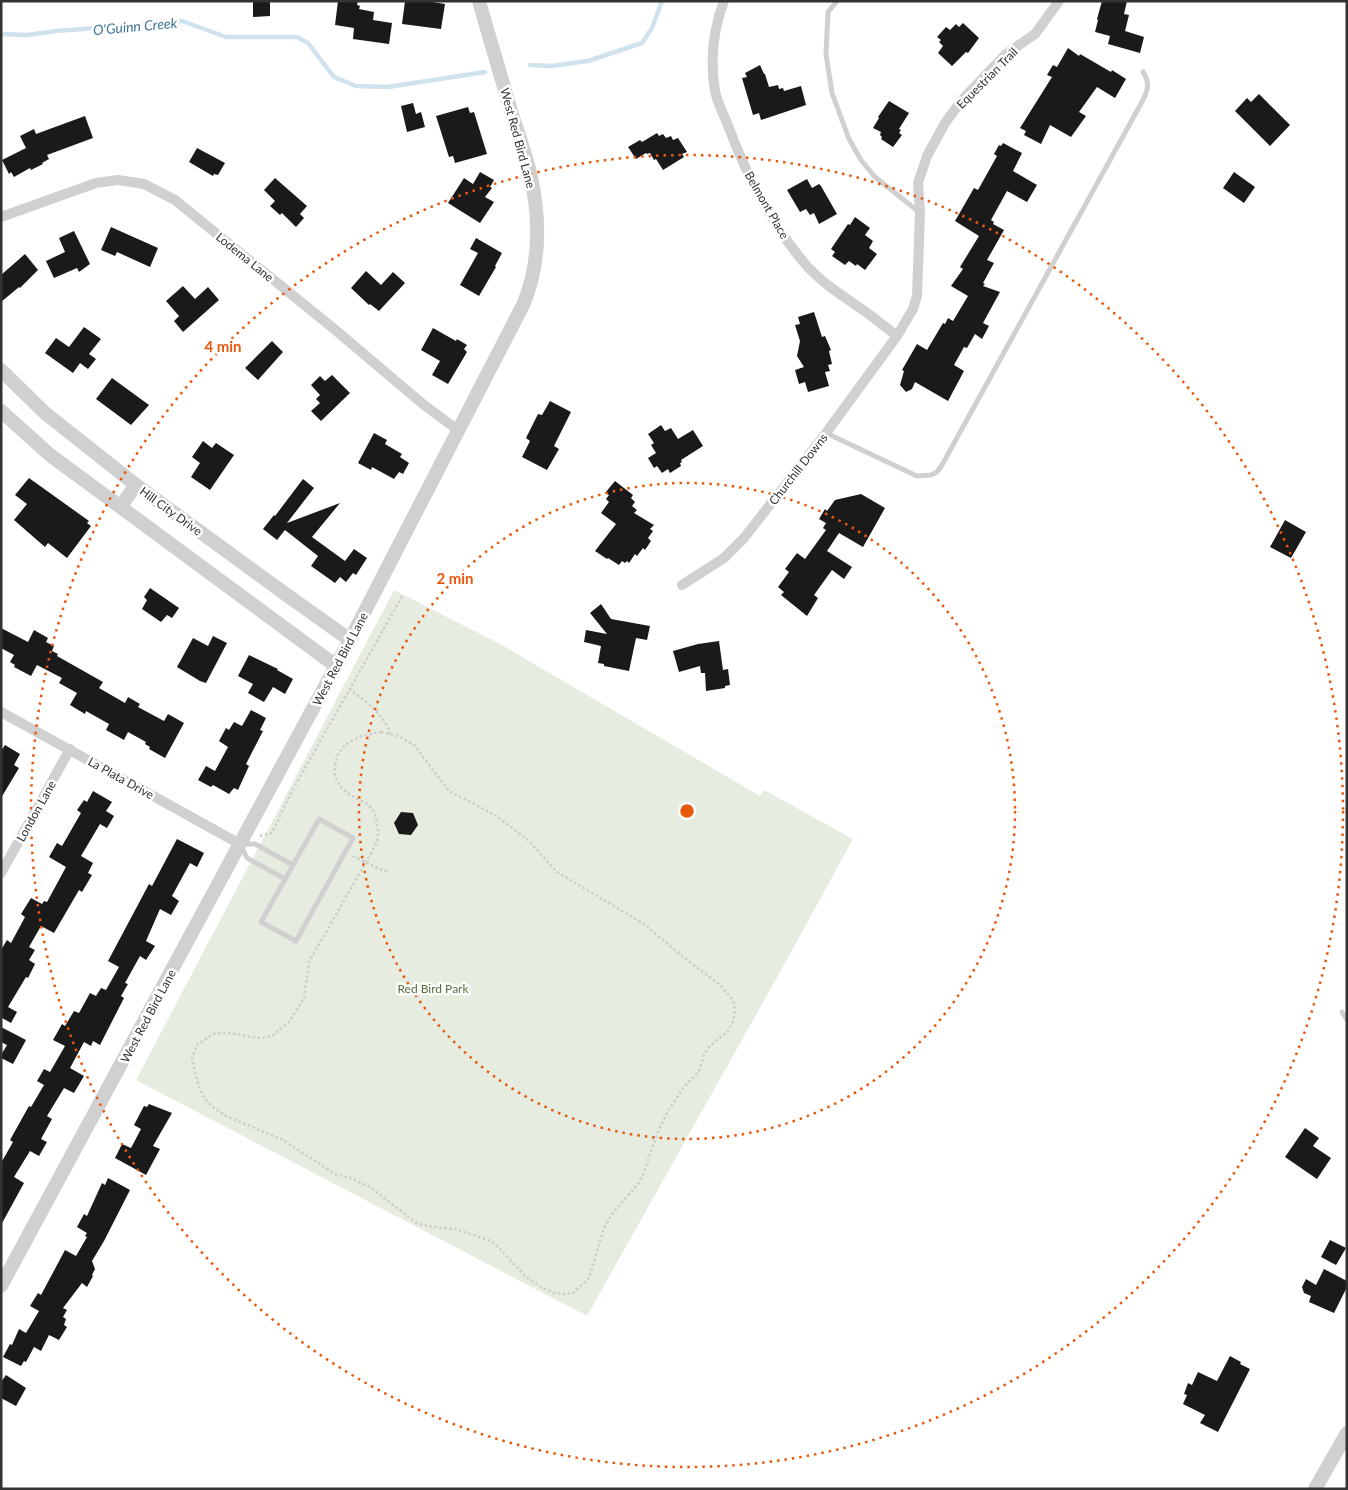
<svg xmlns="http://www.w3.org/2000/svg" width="1348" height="1490" viewBox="0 0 1348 1490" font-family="Lato,sans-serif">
<rect width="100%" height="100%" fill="#fff"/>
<path fill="#e6ecdf" d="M394,590L500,644L760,796L764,790L853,839L780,972L587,1316L136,1080Z"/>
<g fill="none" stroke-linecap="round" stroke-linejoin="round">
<path stroke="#cfe2ee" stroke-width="4.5" d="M1,34L27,35L57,31L182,21L226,37H297L308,43L334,77L356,86L388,87L485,72
M530,65L551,66L588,61L642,43L652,28L662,1"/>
</g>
<path fill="#1a1a1a" d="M253,1H270V16L253,17Z
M338,1H358L357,5L360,6L359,9L374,12L373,20L392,23L389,44L353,39L354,28L335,25Z
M405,1H427L445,4L441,29L402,24Z
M1102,1H1127L1124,14L1129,15L1125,31L1144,37L1140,53L1108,44L1110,36L1095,32L1098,20L1097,19Z
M963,23L979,38L968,53L966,52L952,66L938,53L943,46L939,42L941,40L937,37L946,27L950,30L956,24L959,27Z
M1068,48L1079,56L1080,54L1111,72L1112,70L1126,79L1115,98L1097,87L1079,112L1086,116L1071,137L1050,125L1041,144L1024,135L1026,131L1020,128L1052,77L1047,75L1053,65L1057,67Z
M760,65L764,74H765L769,87L778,85L779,89L783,88L784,91L801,86L806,105L761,120L759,113L753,115L742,78L747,77L745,73Z
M1259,94L1290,125L1270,146L1235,111L1247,98L1251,102Z
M889,101L909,113L899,129L901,130L899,133L902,135L893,147L881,139L882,137L880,135L881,132L873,128L879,118L878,117Z
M413,103L416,114L421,112L425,127L407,132L401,106Z
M468,107L470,113L474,112L487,154L455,163L453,156L449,157L436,116Z
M85,116L93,138L47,155L49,159L42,163L43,164L31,170L30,168L14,177L11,172L9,174L2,160L26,148L20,136L34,129L36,134Z
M657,133L659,136L663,134L666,138L671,136L673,140L678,138L687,152L682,154L684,157L663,170L656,159L654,160L650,153L647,154L646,153L636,159L628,147L640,140L642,142Z
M1003,143L1022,153L1013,171L1037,185L1027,202L1007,191L991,220L994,222L993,224L1004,230L987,260L994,263L983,283L985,284L983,286L1000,292L983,323L989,326L982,339L975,334L967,348L964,347L954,365L964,371L948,401L915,382L912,389L906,392L900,385L904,371L902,370L917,344L927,350L943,323L945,324L948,318L953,321L968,296L951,286L963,269L960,267L979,236L955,221L974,188L978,190L997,156L994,154L999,145L1001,146Z
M197,148L225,163L218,175L214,174L213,176L189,162Z
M480,172L494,180L490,187L492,188L485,197L494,202L480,223L448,203L464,178L473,184Z
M1234,172L1255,187L1244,203L1223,188Z
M275,178L307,206L300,214L304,218L296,227L282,213L280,215L270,206L275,201L264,190Z
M807,179L812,188L819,184L821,186L837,214L819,224L814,213L810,215L806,209L800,212L787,190Z
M855,217L870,228L865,235L873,241L869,248L877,254L865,270L857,264L856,266L849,261L845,265L832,256L835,252L831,249L848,224L850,225Z
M111,227L158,248L150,267L117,252L115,256L101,250Z
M74,231L90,264L79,272L77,268L54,278L46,261L65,252L59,238Z
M476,238L502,253L495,266L496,267L479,296L460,285L478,253L470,249Z
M25,254L38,270L20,288L19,287L1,302V275Z
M366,271L381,285L393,272L405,283L379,311L370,304L369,305L351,288Z
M183,286L195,299L208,287L219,300L183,332L174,321L179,316L166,301Z
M814,312L822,337L825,336L831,350L829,351L832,364L828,365L830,371L825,372L829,386L808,392L805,382L799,384L795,370L804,367L797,356L800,341L795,325L800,324L798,317Z
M84,327L101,339L89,354L96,359L88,369L80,363L73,373L45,353L56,338L69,347Z
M433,328L456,341L457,339L467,345L464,349L467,352L448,384L432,375L440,361L421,350Z
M272,341L283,352L258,380L245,368Z
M332,375L350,393L321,421L311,411L320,403L316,399L320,395L311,385L320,376L325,381Z
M112,378L149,405L131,425L96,399Z
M550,401L571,412L554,446L559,449L547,470L522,457L530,441L526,438L538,414L542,415Z
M661,425L665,431L671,428L678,439L693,430L703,446L681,460L682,462L680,463L681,466L670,473L668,469L662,473L657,466L654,468L648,458L656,453L651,445L654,443L648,434Z
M374,433L387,440L385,444L402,454L400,457L409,463L403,474L399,472L394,479L372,467L371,470L358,463Z
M203,441L212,448L216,443L234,455L210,490L191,477L200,463L192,457Z
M29,478L89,521L87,523L91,526L67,558L48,543L45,547L14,520L27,504L15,495Z
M303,479L314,488L287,523L340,503L312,537L345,561L354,549L367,558L356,575L353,573L346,582L340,577L335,583L311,566L318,556L285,530L277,540L263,529L274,515L275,516Z
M615,481L633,495L631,498L635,502L632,506L637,510L634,513L654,525L650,529L653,531L648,538L651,541L645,550L643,548L637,556L635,554L629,563L627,561L625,563L622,561L619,565L608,558L607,559L595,551L616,524L601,513L609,502L606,499L609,495L605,493Z
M861,494L885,508L863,547L839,533L827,551L852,567L844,579L832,570L814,595L818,598L807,616L781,595L784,592L778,587L789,572L785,569L797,553L805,559L826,530L823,528L826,523L819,519L825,509L827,511L835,500Z
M1285,520L1306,532L1291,558L1270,547Z
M150,588L179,608L172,618L167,615L161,622L142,609L147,600L144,597Z
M601,604L611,619L650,626L647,640L636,638L629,671L604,666V664L598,663L601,646L584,642L586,630L607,634L590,613Z
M1,628L28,642L34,630L48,638L46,642L54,646L52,651L58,654L57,656L103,682L99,688L125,703L128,697L140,704L138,707L164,721L168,714L184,723L165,758L149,749L150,747L145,744L146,742L128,732L124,740L106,730L109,724L86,711L85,714L70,705L77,693L59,683L62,678L37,665L31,676L14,667L15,665L10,662L14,655L1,648Z
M213,636L227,643L206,683L200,681L177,667L193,638L208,646Z
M719,641L723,670L728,669L730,685L725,686V688L706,691L705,673H701L700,666L679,672L673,651L698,644Z
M249,655L278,669L277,670L293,679L285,694L273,687L264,702L248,693L253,684L238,676Z
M251,710L266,718L260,730L263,731L246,764L249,766L238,790L234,788L229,794L213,785L211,787L198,780L206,766L215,771L228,747L219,741L226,728L229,730L234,722L242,726Z
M5,745L20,754L14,765L19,768L1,798V751Z
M93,791L112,802L106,811L114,816L107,828L100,824L81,856L93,863L88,873L92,875L82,892L79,890L54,933L41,926L29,947L35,950L29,960L35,964L28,978L26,977L8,1007L17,1012L11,1023L2,1018L1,1019V950L7,940L11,943L25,917L21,914L31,898L42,904L44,901L47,902L66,867L49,857L57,843L62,846L81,813L77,810L84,800L87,802Z
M401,812L413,813L418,825L411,835L399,834L394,823Z
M177,839L204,853L197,867L190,863L172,896L179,901L171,915L160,909L146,941L155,946L146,960L140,956L125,983L128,984L121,996L124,998L100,1045L93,1041L91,1046L84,1042L70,1068L84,1076L74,1093L64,1088L47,1116L52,1119L41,1139L47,1142L39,1156L30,1151L14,1177L24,1183L1,1225V1163L13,1142L10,1140L29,1106L31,1107L44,1085L37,1081L44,1069L50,1072L65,1046L53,1040L62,1024L65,1026L74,1011L79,1013L90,993L96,996L101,988L106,990L119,967L108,961L149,884L152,886Z
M1,1027L26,1040L13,1064L1,1058V1055L7,1045L1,1042Z
M149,1104L172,1113L153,1146L160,1149L146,1175L115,1158L122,1144L131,1148L141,1129L134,1125L144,1106L147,1107Z
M1305,1128L1319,1138L1313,1146L1331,1158L1317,1179L1285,1157Z
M108,1178L130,1190L104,1241L92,1261L95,1269L92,1275L93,1276L87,1287L82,1283L63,1308L67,1310L63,1317L66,1319L64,1325L67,1327L59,1340L49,1335L41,1351L34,1347L26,1362L24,1361L21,1366L3,1357L10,1344L12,1345L19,1329L26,1333L39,1311L30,1306L38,1293L41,1295L65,1250L76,1256L87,1237L85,1236L87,1233L77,1227L84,1214L87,1216L102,1183L105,1185Z
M1330,1240L1346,1248L1336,1265L1321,1257Z
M1324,1269L1347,1281V1287L1334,1313L1309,1302L1311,1296L1304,1293L1302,1287L1306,1279L1316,1285Z
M1230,1356L1241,1362L1240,1364L1250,1369L1218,1432L1200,1423L1205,1415L1183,1404L1187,1395L1184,1394L1188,1383L1192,1385L1198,1372L1217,1381Z
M6,1375L26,1388L16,1406L1,1398V1382Z"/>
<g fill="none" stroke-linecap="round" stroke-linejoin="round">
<path stroke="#cdcdcd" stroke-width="2.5" stroke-dasharray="2.5 2.5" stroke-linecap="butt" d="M349,689C365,701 385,714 390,734
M381,732L398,736L414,745L449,791L495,815L528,840L557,872L644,924L682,956L719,984L733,1000L735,1010L733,1021L728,1031L710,1046L704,1055L699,1071L684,1087L668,1111L659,1129L643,1174L638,1184L612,1214L604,1228L591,1272L588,1279L573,1293L565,1294L553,1293L540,1286L526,1277L500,1249L491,1241L455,1229L441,1228L418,1224L370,1187L350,1178L335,1174L283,1140L226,1116L213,1107L205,1099L199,1087L195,1072L192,1058L197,1045L213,1034L229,1033L259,1038L272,1036L289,1022L304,998L309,962L366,862L376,844L378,837V829L375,814L369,805L347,793L340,786L335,776V765L338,754L346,744L361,736Z
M260,836L272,833L292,791L403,595
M353,856L379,869L389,872"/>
<path stroke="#d0d0d0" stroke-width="5" d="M837,1L828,12L826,54L832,93L849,139L861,160L875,177L919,212
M826,433L917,476L931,475L937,472L942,465L1143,100C1148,90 1150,82 1143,72
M319,819L353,838L296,941L261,922Z
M285,879L247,858L240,844H255L293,865
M1342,1012L1347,1020"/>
<path stroke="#d0d0d0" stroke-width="10" d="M724,1C713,30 710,61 715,91C717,102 723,113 727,123C746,174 771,225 807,266C825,286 848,299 870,315C879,322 888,329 897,336
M1,217L96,183L118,180L144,184L175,200L333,328L424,405L458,430
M682,585L724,558L744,538L826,433L897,336L913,309L917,296L920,213L918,183L927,156L945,123L962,100L1006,54L1035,34L1059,1
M1,712L240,844
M1,873L70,749"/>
<path stroke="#d0d0d0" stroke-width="14" d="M1,370L45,413L136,485L284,593L350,640
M1,411L50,455L336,666
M121,506L136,485
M1,1286L350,640L523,305C540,265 540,219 531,177C526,154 517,131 510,108C500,72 489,37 479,1
M1315,1489L1347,1433"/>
</g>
<g fill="none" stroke="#e8590c" stroke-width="2.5" stroke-dasharray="2.5 5">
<circle cx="687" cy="811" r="328"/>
<circle cx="687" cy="811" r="656"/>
</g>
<g text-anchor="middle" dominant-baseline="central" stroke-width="5" stroke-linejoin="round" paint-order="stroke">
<g font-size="12" fill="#333" stroke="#fff">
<text transform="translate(987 78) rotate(-45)">Equestrian Trail</text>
<text transform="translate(518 138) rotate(75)">West Red Bird Lane</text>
<text transform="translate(767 205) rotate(60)">Belmont Place</text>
<text transform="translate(245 257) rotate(39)">Lodema Lane</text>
<text transform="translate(798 469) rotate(-52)">Churchill Downs</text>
<text transform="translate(171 511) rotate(36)">Hill City Drive</text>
<text transform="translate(340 659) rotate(-62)">West Red Bird Lane</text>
<text transform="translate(121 778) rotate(29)">La Plata Drive</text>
<text transform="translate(36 811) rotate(-61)">London Lane</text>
<text transform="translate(148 1016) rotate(-62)">West Red Bird Lane</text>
</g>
<g font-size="12" fill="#56703f" stroke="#fff">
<text x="433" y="988">Red Bird Park</text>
</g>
<g font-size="14" font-style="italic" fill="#3f7597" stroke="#fff">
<text transform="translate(135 26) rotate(-5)">O'Guinn Creek</text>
</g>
</g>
<circle cx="687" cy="811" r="8" fill="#e8590c" stroke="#fff" stroke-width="2.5"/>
<g font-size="15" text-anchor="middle" font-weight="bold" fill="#e8590c" stroke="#fff" stroke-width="5" stroke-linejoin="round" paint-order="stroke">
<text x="223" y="352">4 min</text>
<text x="455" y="584">2 min</text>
</g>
<rect width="1348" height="1490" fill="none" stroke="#333333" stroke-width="5"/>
</svg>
